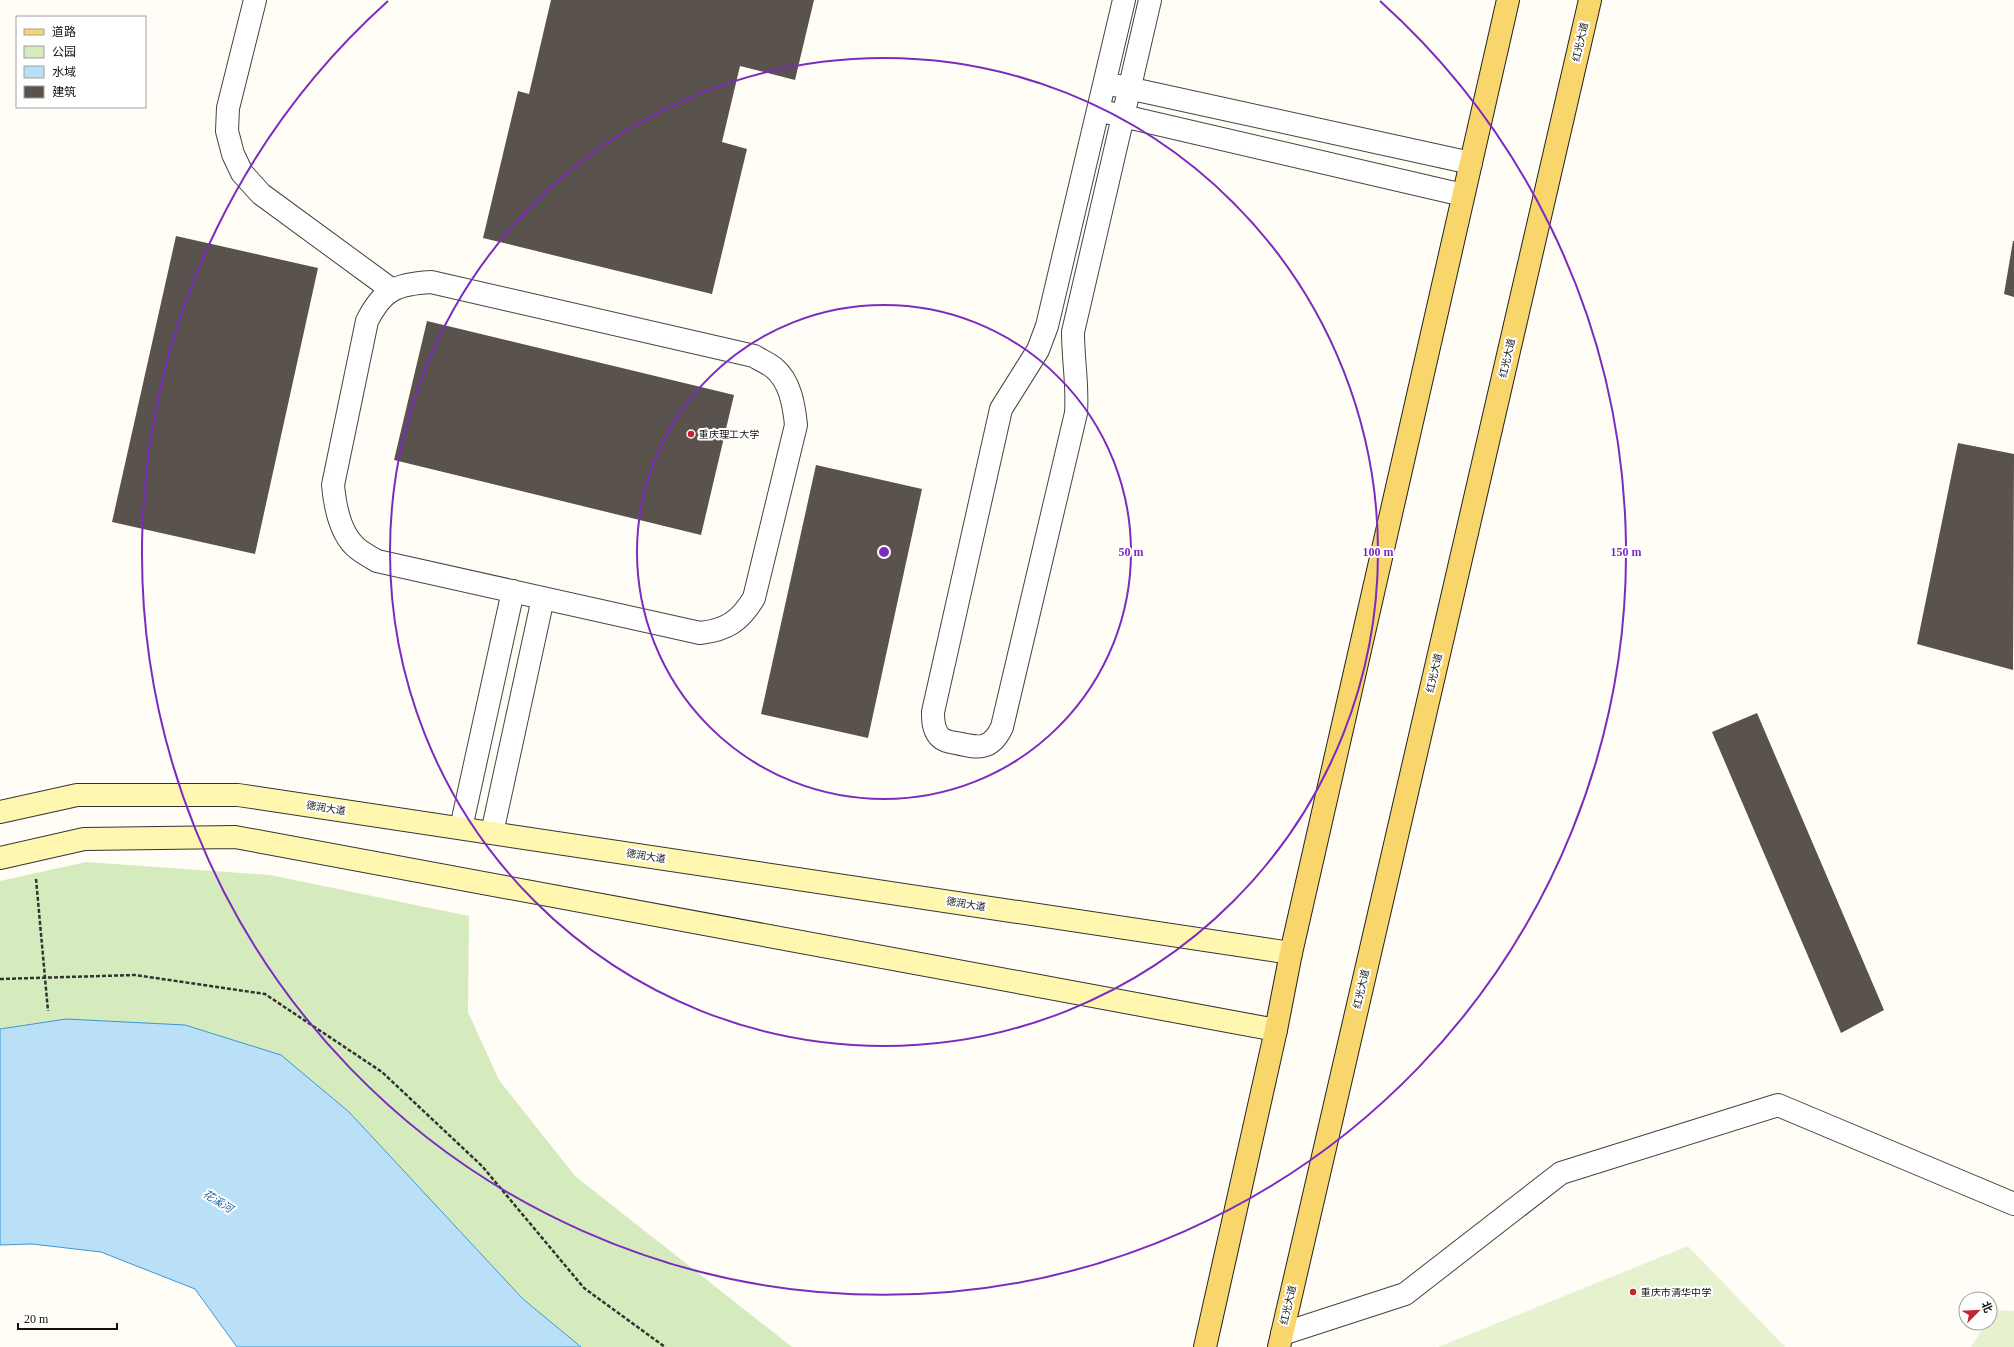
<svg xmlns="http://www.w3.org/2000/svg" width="2014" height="1347" viewBox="0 0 2014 1347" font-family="'Times New Roman','Noto Sans SC',serif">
<rect width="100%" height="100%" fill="#fffdf5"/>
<path fill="#d5ebbd" d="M86,862L270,875L469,916L468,1012L499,1080L575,1176L792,1347H581L523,1299L349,1112L66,1019L0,1029V881Z"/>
<path fill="#e6f2cf" d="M1688,1246L1785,1347H1438Z
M1994,1310L2014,1311V1347H1971L1986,1323H1990V1317Z"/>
<path fill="#b9e0f7" stroke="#3f96cf" d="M66,1019L185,1025L281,1055L349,1112L523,1299L581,1347H237L195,1289L101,1252L32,1244L0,1245V1029Z"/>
<path fill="#5a524d" d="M551,0H814L795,80L740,66L722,142L747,149L712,294L483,238L518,91L529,94Z
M176,236L318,268L255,554L112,522Z
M2013,241H2014V297L2004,294Z
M427,321L734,395L701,535L394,460Z
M1958,443L2014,454L2013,670L1917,644Z
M816,465L922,489L868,738L761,714Z
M1757,713L1884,1010L1841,1033L1712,732Z"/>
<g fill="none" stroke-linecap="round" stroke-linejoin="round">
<g stroke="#444" stroke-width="24">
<path id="minor" d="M255,0L228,108L227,131L233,154L242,173L261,194L392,290
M1124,0L1047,326L1038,350L1001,409L933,712C933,720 933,729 939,736C943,741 950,742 956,743C978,748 991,751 1002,727L1076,413C1078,385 1073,360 1073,332L1150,0
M1114,85L1471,163
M1110,113L1463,195
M431,282L754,356C760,360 768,363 774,368C790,381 794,405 796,425L754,598C740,621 727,630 700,633L377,561C370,557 363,553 358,549C340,535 335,507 333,485L367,321C383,289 397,284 431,282Z
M461,828L513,591
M492,833L543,598"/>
</g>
<g stroke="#444" stroke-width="24">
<path id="tertiary" d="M1282,1334L1405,1294L1561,1173L1778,1105L2014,1204"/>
</g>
<g stroke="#333" stroke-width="24">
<path id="secondary" d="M0,812L77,795H238L1291,953
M0,858L84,839L235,837L1276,1030"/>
</g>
<g stroke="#222" stroke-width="24">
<path id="primary" d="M1205,1347L1276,1030L1291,953L1508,0
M1279,1347L1590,0"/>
</g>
<path stroke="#333" stroke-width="2.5" stroke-dasharray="4 2" stroke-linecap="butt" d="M36,879L48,1011
M0,979L135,975L265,994L382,1072L482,1166L584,1288L665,1347"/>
<use href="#minor" stroke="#fff" stroke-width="22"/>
<use href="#tertiary" stroke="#fff" stroke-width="22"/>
<use href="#secondary" stroke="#fff6b0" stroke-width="22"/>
<use href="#primary" stroke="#f9d66b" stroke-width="22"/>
</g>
<g fill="none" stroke="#7b2cbf" stroke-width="2">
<circle cx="884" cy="552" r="247"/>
<circle cx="884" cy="552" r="494"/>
<path d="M1380 1A742 742 0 1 1 388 1"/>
</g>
<g fill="#c4262e" stroke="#fff" stroke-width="1.5">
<circle cx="691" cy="434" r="4"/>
<circle cx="1633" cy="1292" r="4"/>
</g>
<g text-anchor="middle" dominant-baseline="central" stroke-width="4" stroke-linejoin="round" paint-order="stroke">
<g font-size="10" fill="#111" stroke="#fff">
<text transform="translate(1580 42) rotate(-77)">红光大道</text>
<text transform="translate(1507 358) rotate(-77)">红光大道</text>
<text transform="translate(1434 673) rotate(-77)">红光大道</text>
<text transform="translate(326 808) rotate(9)">德润大道</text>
<text transform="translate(646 856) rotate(9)">德润大道</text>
<text transform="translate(966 904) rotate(9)">德润大道</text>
<text transform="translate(1361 989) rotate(-77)">红光大道</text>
<text transform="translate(1288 1305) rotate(-77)">红光大道</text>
</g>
<g font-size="10" fill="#111" stroke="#fff" text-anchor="start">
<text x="699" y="434">重庆理工大学</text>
<text x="1641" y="1292">重庆市清华中学</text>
</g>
<g font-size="11" font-style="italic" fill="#1768a6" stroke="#fff">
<text transform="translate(218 1201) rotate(32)">花溪河</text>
</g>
</g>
<circle cx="884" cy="552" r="6" fill="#7b2cbf" stroke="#fff" stroke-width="2"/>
<g font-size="12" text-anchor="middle" font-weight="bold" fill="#7b2cbf" stroke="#fff" stroke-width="4" stroke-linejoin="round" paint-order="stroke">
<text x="1131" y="556">50 m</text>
<text x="1378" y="556">100 m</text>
<text x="1626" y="556">150 m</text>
</g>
<rect x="16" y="16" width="130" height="92" fill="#ffffff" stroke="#a0a0a0"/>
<rect x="24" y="29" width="20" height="6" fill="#f9d66b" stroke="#a0a0a0"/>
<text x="52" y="36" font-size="12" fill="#111111">道路</text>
<rect x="24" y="46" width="20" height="12" fill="#d5ebbd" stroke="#a0a0a0"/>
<text x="52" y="56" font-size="12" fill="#111111">公园</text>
<rect x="24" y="66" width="20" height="12" fill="#b9e0f7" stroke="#a0a0a0"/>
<text x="52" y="76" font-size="12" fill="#111111">水域</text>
<rect x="24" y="86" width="20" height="12" fill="#5a524d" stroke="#a0a0a0"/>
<text x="52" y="96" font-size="12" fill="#111111">建筑</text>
<g transform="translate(1978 1311) rotate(66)"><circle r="19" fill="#ffffff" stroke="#a0a0a0"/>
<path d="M0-3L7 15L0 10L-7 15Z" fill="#c4262e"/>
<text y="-6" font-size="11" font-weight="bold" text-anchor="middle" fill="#111111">北</text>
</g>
<path d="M18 1323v6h99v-6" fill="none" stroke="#111111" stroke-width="2"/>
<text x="24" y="1323" font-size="12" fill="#111111" stroke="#ffffff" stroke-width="3" paint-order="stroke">20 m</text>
</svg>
